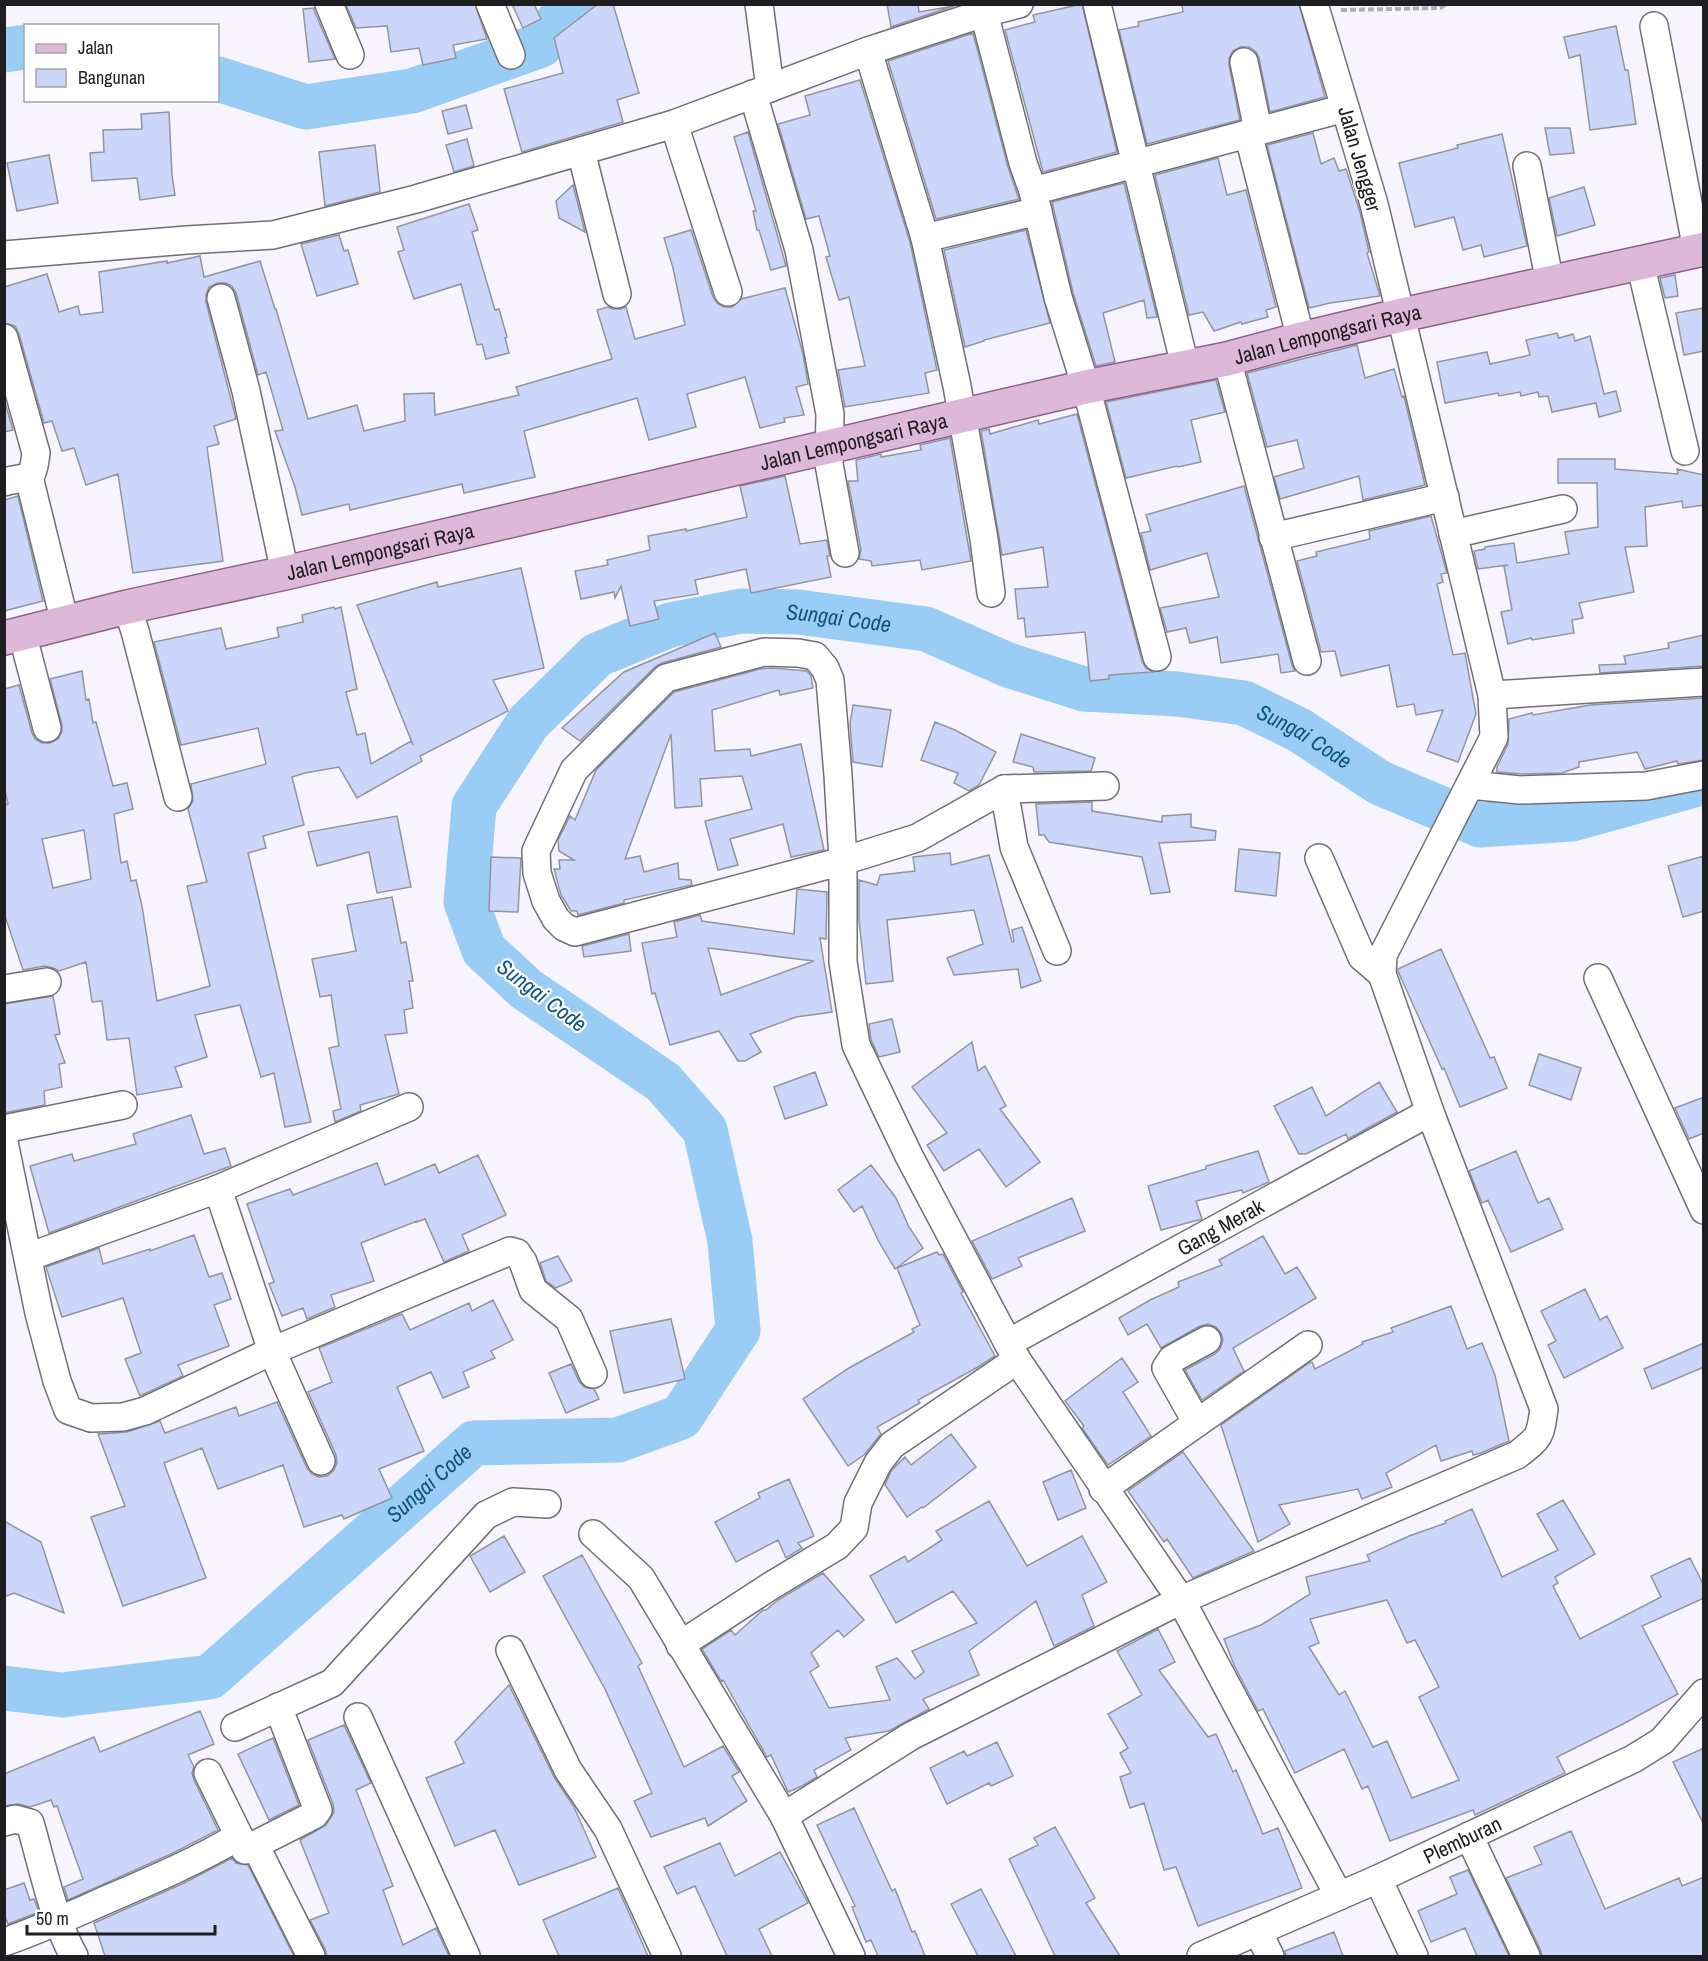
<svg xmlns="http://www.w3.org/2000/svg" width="1708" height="1961" viewBox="0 0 1708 1961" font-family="'Archivo Narrow',sans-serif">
<rect width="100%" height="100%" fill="#f7f4fe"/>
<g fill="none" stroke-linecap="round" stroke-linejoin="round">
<g stroke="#9acdf5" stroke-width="45">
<path d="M4,50L26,47"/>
<path d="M218,79L306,107L412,91L541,45L571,4"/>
<path id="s1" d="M4,1688L62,1695L210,1677L474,1443L618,1440L681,1417L738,1330L730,1241L705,1130L663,1082L526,989L484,950L466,902L474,806L528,723L597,655L670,625L741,611L798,612L926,629L1008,665L1084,689L1177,694L1244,703L1299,730L1380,783L1480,825L1572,819L1701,783"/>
</g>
</g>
<path fill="#cbd6fa" stroke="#92959e" stroke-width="1.5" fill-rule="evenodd" d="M475,4L487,39L453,45L456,58L423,65L419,48L391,52L387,26L356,28L346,5Z
M512,4H534L541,19L523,28Z
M598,4H613L639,93L617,100L623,122L522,152L504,89L563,73L554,38Z
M887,4H918L919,12L954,6L891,27Z
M1082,4L1117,152L1043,172L1005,30L1035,22L1033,15Z
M1182,4H1299L1325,97L1270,112L1259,58L1256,52L1249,47H1240L1233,51L1229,58V65L1240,120L1147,144L1119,30L1139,26L1138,22L1183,12Z
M314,8V10L335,59L309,62L303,9Z
M1616,26L1625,70H1628L1636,124L1590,130L1580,55L1569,58L1564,37Z
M973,33L1008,167L1019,199L936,219L888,61Z
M860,80L910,242L937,370L925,373L929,393L845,407L838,370L865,366L849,297L839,300L826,257L830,256L819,216L806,219L778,124L810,115L805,96Z
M466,105L472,128L448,134L442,111Z
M169,112L172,175L175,195L140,200L137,178L92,181L90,153L104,152L103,130L142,129L141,114Z
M1545,128H1570L1574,153L1550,155Z
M748,132L786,266L771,270L759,230H757L753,211H756L734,137Z
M1313,133L1321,164L1334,158L1339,171L1346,169L1360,212L1369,252L1367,253L1380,296L1330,303L1309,308L1267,145Z
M1502,134L1527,246L1484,257L1481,245L1463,250L1454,217L1415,227L1399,163L1458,148L1457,145Z
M467,139L474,166L454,172L446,145Z
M375,145L380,192L325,206L319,152Z
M49,155L58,203L17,211L7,163Z
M1218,158L1227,195L1246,190L1276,307L1266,310L1268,317L1242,324L1241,322L1214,331L1203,312L1189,315L1155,175Z
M1124,183L1157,317L1147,318L1144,300L1103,313L1115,362L1096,366L1073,293L1052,202Z
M573,185L585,232L559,218L556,201Z
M1584,187L1595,225L1557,236L1549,198Z
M469,204L478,230L472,232L495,310L499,309L507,337L505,338L509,353L486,359L482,344L477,345L461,284L414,299L398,252L404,250L397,227Z
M691,230L713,297L718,304L724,307H732L741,299L785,288L803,354L808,384L796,387L804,415L784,418L785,422L760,428L745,377L687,394L696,427L649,440L637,398L524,431L535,477L464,493L462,484L350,510L349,504L302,515L295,487L275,431L283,430L266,372L258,375L236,293L232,286L226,283H218L209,287L206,295V302L236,419L214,426L219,444L207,447L223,561L133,573L118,474L86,485L74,448L62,451L52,421L44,423L19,334L15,326L4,323V287L47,274L59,312L78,306L80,315L103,312L99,272L167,261V263L200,256L204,277L260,261L275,309H276L308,419L357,405L364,431L405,421L404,394L434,393L435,415L519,395L516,387L612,359L597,310L608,307L613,309H620L626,307L635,339L685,325L673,268L664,238Z
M1026,230L1050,323L984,340V341L965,347L944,250Z
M339,235L344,251L348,250L358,284L317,296L301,244Z
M1675,275L1678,296L1665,298L1660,278Z
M1704,308V351L1684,355L1676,313Z
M1557,333L1559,338L1573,334L1575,341L1590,336L1604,394L1616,391L1621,411L1599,417L1596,403L1552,412L1548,396L1539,397L1538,392L1521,396L1520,392L1499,396L1498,393L1445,403L1437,362L1487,352L1490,364L1530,355L1526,340Z
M1357,345L1365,378L1394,369L1402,397L1404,396L1425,485L1363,500L1359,476L1280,499L1274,477L1304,468L1297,440L1267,447L1247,373Z
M1216,380L1225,412L1191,420L1201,462L1178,467L1177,466L1126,478L1106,402Z
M4,399L13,430L4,432Z
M1077,414L1142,661L1146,668L1153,672L1109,675V679L1090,681L1085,632L1026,637L1024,618L1018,619L1015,589L1048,587L1043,547L1002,555L981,431L989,429L990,434L1038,420L1039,424Z
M950,438L971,561L922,570L920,560L872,566L871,561L859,559L861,550L848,481H858L856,460L881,454V457L921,450L920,445Z
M1558,459H1615V469L1678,474L1677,469L1704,475V505L1683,508L1682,501L1645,507L1647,546L1625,547L1634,592L1579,603L1583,618L1572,620L1574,633L1532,640L1531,638L1508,644L1501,612L1512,610L1504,566L1508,565L1478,569L1474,551L1485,549V547L1514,543L1517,563L1569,554L1565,532L1598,527L1597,483H1558Z
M785,476L800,544L827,540L830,556H827L831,577L751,593L746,569L695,580L698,594L654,601L659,619L630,626L621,586L615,598L614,592L581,599L575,571L608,565L607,560L650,550L648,536L686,529V531L747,517L740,486Z
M1244,486L1292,665L1295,671L1281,673L1278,654L1221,663L1217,637L1190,643L1186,628L1167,632L1160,608L1219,597L1207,553L1150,570L1141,533L1151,531L1146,515Z
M18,496L43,601L4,611V500Z
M1431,516L1447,573L1441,574L1443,582L1437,584L1453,655L1465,653L1476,714L1458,762L1427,751L1443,710L1416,715L1414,704L1397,707L1389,665L1341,676L1335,651L1321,652L1297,561L1317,556L1316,552L1370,539L1369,531Z
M521,568L544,668L493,680L508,711L420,756L422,761L357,798L339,767L305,773L292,777L304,825L263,836L266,848L248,853L311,1122L285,1127L274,1073L261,1077L240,1005L195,1015L207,1057L175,1067L182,1087L137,1095L129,1038L107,1040L102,1001L92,1002L86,962L59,971L53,968L45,966L23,970L4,913V805L8,804L4,786V689L19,685L32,733L35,739L42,743H50L58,739L62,732V725L50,679L82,671L86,700L89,699L93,723L96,722L113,786L127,783L133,809L114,814L121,863L127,861L131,881L136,880L142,906L157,1001L210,986L187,886L207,882L188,809L193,801L191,784L266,764L258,728L181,745L154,642L221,628L226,649L279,637L277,628L303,622L302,615L334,607L335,609L341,607L357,689L346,692L357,735L365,733L371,764L411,741L413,745L357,605L437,582L438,587ZM84,830L91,879L53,888L42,839Z
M715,633L721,647L662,663L655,667L580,741L562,728L624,672Z
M1704,635V666L1600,673L1599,665L1626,664L1624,656L1669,648L1668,643Z
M772,668L807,671L811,676L813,688L780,695L779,690L712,710L715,751L750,749L751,756L801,744L824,850L791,857L783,824L730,839L738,865L718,870L705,821L752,809L742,776L700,779L702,806L675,808L671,734L625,859L640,856L644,872L678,863L679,879L691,880L692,885L624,900V903L578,915L577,911H571L561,895L554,869H560L559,860H574L559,851L558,840L570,816L575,820L596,770L674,692L760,669Z
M1704,698V760L1678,764L1677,761L1645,769L1637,752L1579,762V767L1562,773L1521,774L1497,772V767L1508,744L1509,719L1532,713L1533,715L1590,705Z
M853,705L891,710L882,767L853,762L850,724Z
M935,722L955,730L996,752L979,785L969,791L954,783L958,773L921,760Z
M1021,734L1095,758L1091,771L1034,772L1033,767L1013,762Z
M1092,802V811L1162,822V816L1191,814V827L1216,831L1215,840L1159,843L1170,892L1151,894L1142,857L1049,842L1044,835H1039L1036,804Z
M397,816L411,887L377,893L369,852L317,866L308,832Z
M1239,849L1280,853L1276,896L1235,891Z
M950,853L951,865L989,855L1012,942L1014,941L1012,930L1022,927L1041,981L1021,988L1018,969L954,975L947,958L983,944L974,910L887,920L893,981L866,984L859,920V880L877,885L880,875L915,871L913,857Z
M1704,856V911L1683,917L1668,866Z
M491,857L521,858L518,912L489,911Z
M797,889L827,892L826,939L820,938L832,1012L796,1017L750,1034L761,1052L745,1061H738L719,1031L670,1045L655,993L652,994L642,943L677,937L674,922L700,915L702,921L794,934ZM708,948L814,961L721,995Z
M392,897L401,943L406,942L413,981H409L413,1008L404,1010L407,1033L385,1035L399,1094L360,1105L361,1111L335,1122L333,1111L341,1109L329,1048L339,1046L331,995L320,997L312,959L356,951L347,905Z
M629,934L631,951L584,957L582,946Z
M1441,949L1490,1058L1494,1057L1507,1088L1460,1107L1444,1068L1442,1069L1398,971V969Z
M53,996L60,1034L55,1035L65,1063L59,1064L62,1087L44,1091L45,1105L4,1113V1004Z
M892,1019L900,1052L879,1057L871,1040L869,1024Z
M972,1042L978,1071L985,1066L1006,1106L1000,1109L1040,1162L1006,1187L979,1149L944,1171L927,1145L947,1133L912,1087Z
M1539,1054L1581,1068L1571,1100L1529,1085Z
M815,1072L827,1105L785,1119L774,1087Z
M1379,1082L1397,1112L1348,1139L1346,1134L1306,1154H1299L1274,1106L1312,1087L1326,1116Z
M1704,1097V1133L1689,1139L1675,1108Z
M191,1115L204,1154L225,1148L231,1166L49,1233L30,1166L72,1154L74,1161L136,1144L133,1134Z
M1258,1151L1269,1182L1243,1193L1242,1190L1196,1201L1202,1219L1161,1230L1148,1186L1206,1169V1166Z
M1516,1151L1538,1203L1549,1198L1563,1229L1511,1252L1488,1200L1482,1203L1469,1171Z
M478,1155L506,1215L462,1235L469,1251L444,1262L425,1219L417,1222V1221L361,1243L374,1281L331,1295L335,1307L307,1319L303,1308L282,1316L269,1284L274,1282L247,1204L290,1189L293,1195L377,1163L385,1185L435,1164L439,1173Z
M871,1165L896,1198L909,1227L923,1248L895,1269L879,1242L862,1206L854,1212L838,1190Z
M1072,1198L1085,1231L1018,1258L1022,1266L992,1279L972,1241Z
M194,1235L209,1277L222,1273L231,1299L214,1305L229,1346L178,1365L183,1376L140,1396L125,1359L141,1353L123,1298L62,1317L46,1267L99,1248L103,1264L150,1249V1251Z
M1263,1236L1285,1274L1297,1267L1316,1298L1233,1348L1244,1371L1202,1400L1185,1370L1215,1354L1220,1349L1223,1340L1221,1333L1216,1327L1208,1324L1200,1326L1161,1348L1147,1324L1128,1335L1119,1318L1150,1300L1179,1287L1178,1282L1222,1265L1219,1260Z
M937,1252L939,1255L943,1254L963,1292L961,1293L995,1356L978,1367L918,1400L920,1403L877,1427L881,1434L864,1455L848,1466L803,1399L849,1368L914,1332L912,1329L920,1325L897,1268Z
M558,1256L572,1281L556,1288L546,1281L540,1263Z
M1585,1289L1600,1320L1607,1316L1623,1348L1564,1378L1548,1345L1556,1341L1541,1311Z
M493,1300L513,1340L491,1351L495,1358L463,1372L469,1387L443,1398L431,1372L397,1387L424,1451L379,1469L392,1498L344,1519L342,1515L304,1527L283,1465L218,1489L202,1448L164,1463L206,1578L123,1606L91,1517L125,1506L98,1434L127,1432L160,1421L165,1433L236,1407L239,1416L277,1402L307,1468L312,1474L319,1477L327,1476L334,1470L337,1463L336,1455L308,1392L332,1382L319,1348L402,1314L410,1330L469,1303L472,1311Z
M1451,1306L1467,1349L1482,1343L1495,1375L1509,1441L1481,1453L1473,1455L1472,1451L1441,1461L1436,1445L1386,1473L1392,1487L1362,1499L1358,1489L1279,1505L1290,1524L1258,1542L1221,1425L1309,1363L1312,1362L1315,1369L1363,1344L1362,1342L1393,1332L1391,1328Z
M671,1319L685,1379L624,1393L610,1331Z
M1704,1343V1367L1652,1389L1644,1369Z
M1122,1358L1138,1382L1123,1392L1151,1436L1108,1465L1082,1428L1084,1426L1065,1401Z
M571,1364L579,1381L584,1387L594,1389L599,1399L566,1413L549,1373Z
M951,1434L976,1467L923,1508L922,1507L907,1517L885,1485L891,1471L905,1457L911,1465Z
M1183,1452L1254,1551L1193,1578L1167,1539L1164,1542L1128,1491Z
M1071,1470L1086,1508L1058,1520L1043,1482Z
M789,1479L814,1536L798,1543L802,1548L786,1558L778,1540L736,1562L715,1522L760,1498L758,1493Z
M1563,1500L1595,1554L1555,1577L1558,1583L1553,1586L1580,1639L1661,1597L1651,1576L1690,1558L1704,1586V1598L1642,1626L1678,1694L1623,1724L1557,1757L1565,1773L1475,1815L1473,1810L1390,1841L1368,1786L1362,1789L1344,1749L1295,1773L1263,1709L1258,1711L1234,1665L1224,1639L1261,1625L1310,1594L1306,1577L1370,1561L1367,1555L1409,1536L1446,1523L1445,1521L1472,1509L1502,1577L1558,1550L1537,1514ZM1387,1600L1407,1643L1415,1640L1439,1687L1419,1697L1459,1780L1412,1798L1387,1741L1373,1747L1345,1691L1339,1695L1309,1647L1319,1643L1310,1619Z
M989,1501L1027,1566L1082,1536L1107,1582L1082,1595L1094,1626L1054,1646L1036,1601L969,1651L979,1675L923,1699L929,1709L889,1731L845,1738L851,1750L814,1770L817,1777L802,1786L788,1792L771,1755L767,1757L723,1680L721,1681L702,1649L731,1630L735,1635L763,1610H766L778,1600L823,1573L864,1620L844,1637L838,1630L811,1653L819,1666L810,1672L829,1708L890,1700L876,1667L897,1658L915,1679L924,1672L912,1651L977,1623L953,1591L896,1623L870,1576L905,1556L908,1562L942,1540L936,1531Z
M4,1521L41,1542L64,1613L14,1593L4,1597Z
M504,1536L525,1572L490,1592L470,1556Z
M582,1555L642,1663L638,1666L684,1767L723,1746L739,1772L732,1776L747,1801L708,1826L705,1818L651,1837L634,1801L652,1793L605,1689L543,1576Z
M1158,1629L1175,1662L1159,1670L1208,1737L1216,1734L1233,1772L1236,1770L1263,1834L1278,1828L1302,1888L1198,1926L1176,1867L1164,1870L1144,1803L1130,1808L1120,1777L1131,1773L1120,1753L1128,1748L1108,1714L1142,1695L1117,1651Z
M509,1685L554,1777L574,1807L596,1857L519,1885L495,1830L455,1846L426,1778L464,1763L455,1742Z
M200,1711L214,1744L188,1755L194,1767L192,1773L194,1780L218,1830L171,1854L68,1900L64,1887L83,1879L57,1806L54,1807L51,1800L30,1807L18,1804L4,1806V1774L94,1737L100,1752Z
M344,1725L371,1783L356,1790L393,1886L383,1890L403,1945L436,1928L449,1956H327L325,1949L310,1920L329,1913L300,1840L326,1825L334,1812L333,1804L308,1740Z
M273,1738L299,1805L269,1820L238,1754Z
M997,1742L1013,1776L991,1786L989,1783L947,1804L930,1768L964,1751L967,1756Z
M1704,1748V1825L1673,1762Z
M854,1808L892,1891L895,1889L912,1932L915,1931L925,1956H878L871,1940L866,1942L852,1907L855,1906L817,1825Z
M1055,1827L1095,1898L1086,1903L1120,1956H1055L1009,1859L1038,1845L1034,1838Z
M1571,1831L1605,1909L1679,1878L1682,1886L1704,1877V1956H1542L1540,1949L1506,1878L1542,1864L1534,1847Z
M720,1843L735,1876L780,1852L808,1903L759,1929L772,1956H727L695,1886L677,1894L664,1867Z
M232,1858L236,1863L248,1865L294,1956H105L94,1923L184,1883Z
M1468,1870L1509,1956H1477L1465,1928L1431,1942L1418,1911L1457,1894L1450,1877Z
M24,1883L30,1900L34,1899L39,1912L8,1924L4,1914V1890Z
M618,1888L648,1956H559L543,1920Z
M981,1889L1016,1956H978L951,1904Z
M1334,1932L1343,1956H1286L1285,1951Z"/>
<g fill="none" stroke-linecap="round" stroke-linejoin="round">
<g stroke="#726f77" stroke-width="30">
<g id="minor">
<path d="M329,4L350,55"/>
<path d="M490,4L511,55"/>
<path d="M759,4L770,88"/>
<path d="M1097,4L1185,366"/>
<path d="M984,13L1023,163L1033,191L1058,297L1086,387L1157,657"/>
<path d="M1654,26L1697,250"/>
<path d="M868,51L925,238L957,386L984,539L991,593"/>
<path d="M1244,62L1258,130"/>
<path d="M753,94L799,250L830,414L829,464L845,553"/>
<path d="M674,124L728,292"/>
<path d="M1248,133L1301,339"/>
<path d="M581,151L617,294"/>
<path d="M1527,166L1550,283"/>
<path d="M1033,191L1345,108"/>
<path d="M925,238L1038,211"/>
<path d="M4,255L187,240L273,235L416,199L674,124L868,51L984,13L1019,4"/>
<path d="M1640,263L1685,451"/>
<path d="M221,298L246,391L285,573"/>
<path d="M4,338L36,453C32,483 31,475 4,482"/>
<path d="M1227,359L1307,661"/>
<path d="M29,477L65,623"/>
<path d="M1453,534L1563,509"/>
<path d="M1273,537L1445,497"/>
<path d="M127,607L135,631L178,797"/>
<path d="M22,633L47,728"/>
<path d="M1492,695L1704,682"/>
<path d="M1470,785L1520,790L1646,786L1704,775"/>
<path d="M1105,786L1004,789L917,838L843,861L575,932L564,927L556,919L546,901L537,873L536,851L574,770L666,678L764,652L798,653L815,656L825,668L830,680L838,775L843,861V962L856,1045L909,1156L1017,1360L1181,1600L1339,1896"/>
<path d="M1004,789L1014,847L1057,951"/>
<path d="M1319,858L1362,957L1382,974"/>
<path d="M1598,978L1704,1210"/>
<path d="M4,989L47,982"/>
<path d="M4,1129L123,1105"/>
<path d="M4,1142L39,1313L57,1381L68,1410L91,1418L123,1417L145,1411L272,1351L510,1251L517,1253L523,1262L533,1290L569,1319L593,1374"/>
<path d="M218,1189L272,1351L321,1461"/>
<path d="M28,1257L218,1189L409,1107"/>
<path id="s2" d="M1008,1343L1430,1112"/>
<path d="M1197,1423L1166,1368L1172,1359L1207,1340"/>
<path d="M1103,1489L1308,1345"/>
<path d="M593,1534L641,1578L784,1816L851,1956"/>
<path d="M680,1645L769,1587L837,1546L854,1528L858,1503L878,1463L892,1445L1017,1360"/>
<path d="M510,1650L568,1770L608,1829L667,1956"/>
<path d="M358,1717L466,1956"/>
<path d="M235,1727L332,1683L486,1515L513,1502L547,1504"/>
<path d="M208,1773L239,1836"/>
<path d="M784,1816L911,1736L1181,1600L1517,1455C1540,1437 1540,1438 1544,1409L1430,1112L1382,974L1383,955L1494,737L1492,695L1374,204L1314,4"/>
<path d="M4,1822L15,1819L30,1823C42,1864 53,1919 74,1956"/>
<path d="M1469,1836L1526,1956"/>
<path d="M262,1859L311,1956"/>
<path d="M1378,1879L1414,1956"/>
<path d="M1258,1931L1270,1956"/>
<path d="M4,1942C42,1929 78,1912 115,1896C157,1878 199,1860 239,1836L245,1850L314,1815L318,1810L278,1707"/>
<path id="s3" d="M1201,1956L1378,1879L1633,1759L1662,1741L1704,1693"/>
</g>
</g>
<g stroke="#8c6388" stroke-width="36">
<g id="major">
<path id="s4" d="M4,638L127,607L285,573L1086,387L1227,359L1301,339L1402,315L1704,249"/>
</g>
</g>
<path stroke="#afacb4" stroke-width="4" stroke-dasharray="6 3" stroke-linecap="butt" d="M1341,10L1440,8L1447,4"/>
<use href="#minor" stroke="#fff" stroke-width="27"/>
<use href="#major" stroke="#ddb8d9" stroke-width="33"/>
</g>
<g text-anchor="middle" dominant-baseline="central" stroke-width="4.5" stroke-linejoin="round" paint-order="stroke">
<g font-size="21" fill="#1e1d21" stroke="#fff">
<text transform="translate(1360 159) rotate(74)">Jalan Jengger</text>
<text stroke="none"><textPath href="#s4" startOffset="1358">Jalan Lempongsari Raya</textPath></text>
<text stroke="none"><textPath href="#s4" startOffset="872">Jalan Lempongsari Raya</textPath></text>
<text stroke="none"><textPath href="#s4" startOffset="386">Jalan Lempongsari Raya</textPath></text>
<text stroke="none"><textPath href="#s2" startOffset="242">Gang Merak</textPath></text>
<text stroke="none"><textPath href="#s3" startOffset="286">Plemburan</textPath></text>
</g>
<g font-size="22" font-style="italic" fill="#0e547e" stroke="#fff">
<text stroke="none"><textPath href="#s1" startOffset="1958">Sungai Code</textPath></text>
<text stroke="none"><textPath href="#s1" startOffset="2445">Sungai Code</textPath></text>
<text transform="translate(542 995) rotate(37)">Sungai Code</text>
<text stroke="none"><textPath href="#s1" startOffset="500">Sungai Code</textPath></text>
</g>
</g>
<rect width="1708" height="1961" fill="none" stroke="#1e1d21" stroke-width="12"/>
<rect x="24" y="24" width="195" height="78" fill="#ffffff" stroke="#a5a5a6" stroke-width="1.5"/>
<rect x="36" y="44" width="30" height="9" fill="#ddb8d9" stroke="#a5a5a6" stroke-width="1.5"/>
<text x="78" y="54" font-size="18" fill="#1e1d21">Jalan</text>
<rect x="36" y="69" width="30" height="18" fill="#cbd6fa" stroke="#a5a5a6" stroke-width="1.5"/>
<text x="78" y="84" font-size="18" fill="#1e1d21">Bangunan</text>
<path d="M27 1925v9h188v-9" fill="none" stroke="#1e1d21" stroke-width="3"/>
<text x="36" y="1925" font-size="18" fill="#1e1d21" stroke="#ffffff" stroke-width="4.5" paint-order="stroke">50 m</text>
</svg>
